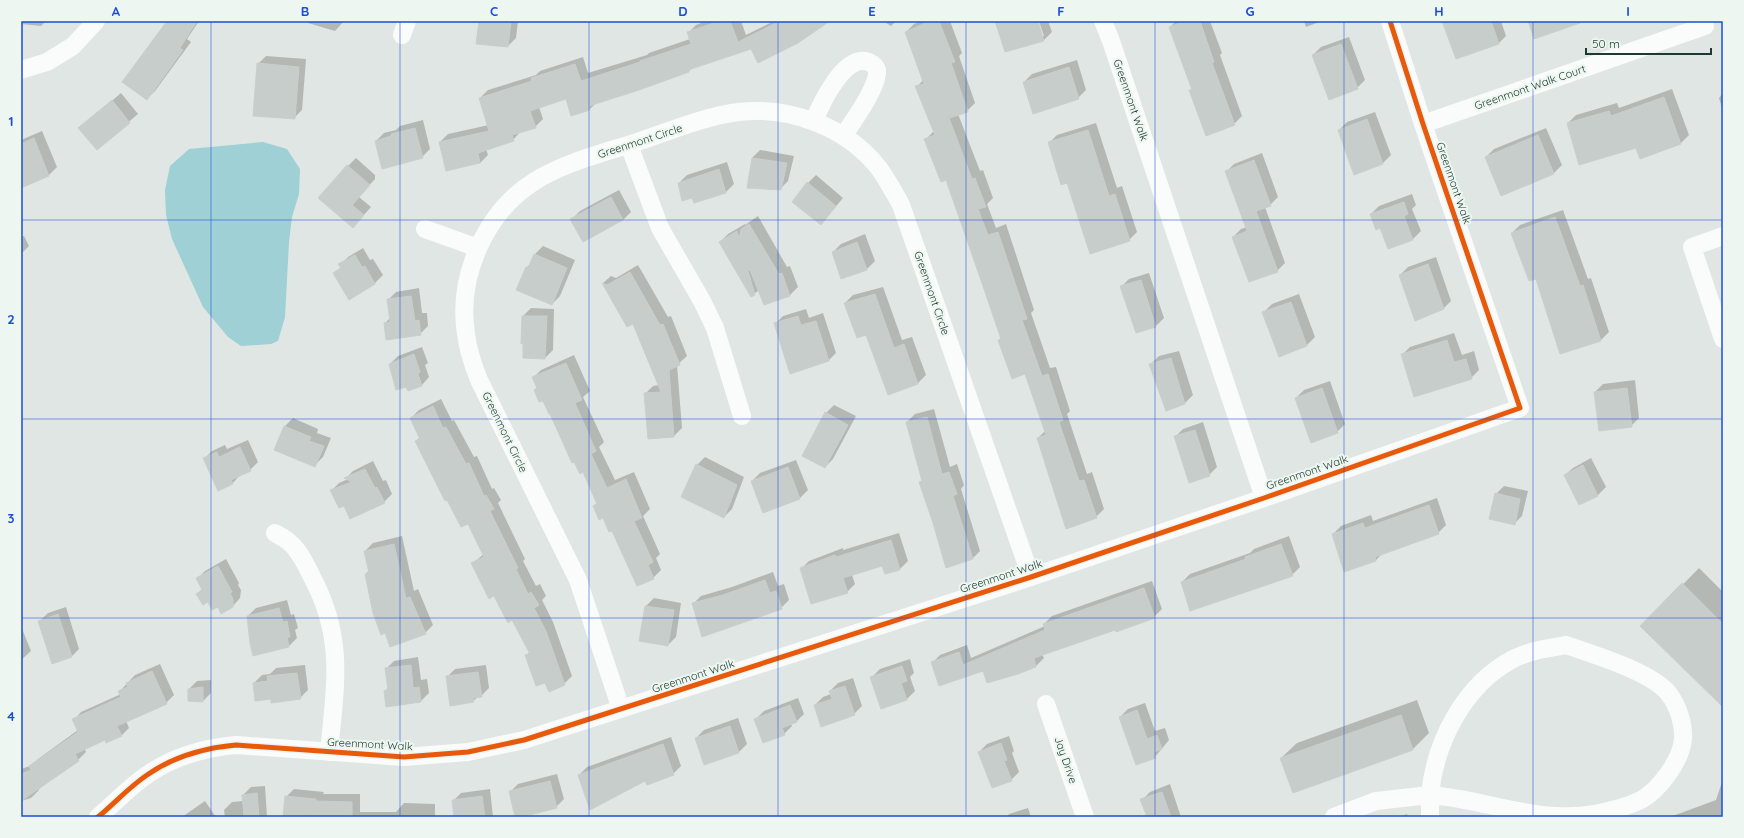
<svg xmlns="http://www.w3.org/2000/svg" width="1744" height="838" viewBox="0 0 1744 838" font-family="Quicksand,sans-serif">
<rect width="100%" height="100%" fill="#e0e6e3"/>
<path fill="#9ed0d6" d="M263,142L287,149L300,169L299,194L292,217L289,242L285,317L278,341L271,344L241,346L228,337L203,307L172,239L166,215L165,190L170,166L189,149Z"/>
<path fill="#0003" d="M21,21H46L41,26L21,24Z
M168,21H199L187,39L191,42L155,91L147,99Z
M309,21H344L335,31L308,23Z
M480,21H518L516,38L508,46Z
M706,21H741L746,35L774,21H828L692,68L689,71L639,89L597,102L590,109L566,98L539,107L543,119L535,127L521,131L513,140L486,149L488,155L480,163L440,142L448,134L489,125L480,98L488,90L536,75L540,71L583,57L588,73L647,55L649,53L690,39L688,33L696,25Z
M883,21H896L891,26Z
M922,21H950L962,53L959,56L975,103L967,111L958,114L980,171L983,170L993,198L987,204L996,228L1006,224L1034,310L1031,313L1050,368L1056,367L1070,411L1067,414L1087,474L1092,472L1104,509L1096,517L1038,438L1045,431L1025,373L999,340L1001,338L947,178L925,140L934,131L917,87L923,80L906,32L914,24Z
M996,21H1037L1042,36H1044L1039,21H1048L1052,32L1044,40L1006,51Z
M1176,21H1210L1222,53L1220,55L1242,116L1234,124L1191,91L1192,89L1170,27Z
M1304,21H1322L1306,27Z
M1443,21H1501L1506,36L1498,44Z
M1349,37L1365,80L1357,88L1313,55L1321,47Z
M266,56L306,59L302,110L294,118L258,64Z
M1077,60L1086,90L1078,98L1024,82L1032,74Z
M1672,89L1689,135L1681,143L1636,147L1568,123L1576,115L1617,103L1619,108Z
M121,93L138,114L97,149L80,128Z
M1723,93V111L1719,98Z
M1375,112L1391,155L1383,163L1355,174L1339,130L1347,122Z
M423,120L430,149L422,157L376,141L384,133L396,130L400,126Z
M1096,123L1117,188L1122,186L1137,232L1129,240L1068,182L1049,143L1057,135Z
M1546,128L1562,165L1554,173L1486,157L1494,149Z
M42,131L57,167L49,175L21,186V140Z
M760,150L794,156L788,181L780,189L752,158Z
M1262,153L1278,197L1270,205L1265,207L1285,263L1277,271L1233,237L1241,229L1247,227L1226,172L1234,164Z
M356,158L375,175V179L359,197L371,207L353,227L348,166Z
M727,162L734,184L726,192L693,197L679,183L687,175Z
M816,175L843,198L821,224L808,183Z
M619,190L631,212L623,220L572,219L580,211Z
M1412,194L1416,205L1412,209L1421,231L1413,239L1381,227L1371,214L1379,206Z
M1563,210L1588,279L1591,278L1609,332L1601,340L1537,277L1512,233L1520,225Z
M758,216L787,267L790,266L798,287L790,295L764,304L759,290L754,294L720,242L728,234L745,224V225Z
M865,234L875,261L867,269L842,277L833,252L841,244Z
M24,236L29,246L21,254V237Z
M543,246L575,260L560,296L552,304L527,267L531,263L535,254Z
M363,248L370,260L373,259L383,275L375,283L349,298L335,273L341,267L340,265L348,257Z
M1436,257L1451,301L1443,309L1400,275L1408,267Z
M638,265L668,317L671,316L687,356L677,365L682,428L674,436L645,394L653,386L659,385L633,322L628,325L603,283L611,276L616,278Z
M1149,273L1164,318L1156,326L1137,332L1121,287L1129,279Z
M883,287L902,340L912,337L926,375L918,383L889,393L867,334L845,303L853,295Z
M419,288L422,313H427L428,326L420,334L387,338L385,323L390,318L388,300L396,292Z
M1299,294L1315,337L1307,345L1264,312L1272,304Z
M531,308L554,309L553,350L545,358L523,316Z
M806,309L809,318L823,313L836,353L828,361L775,324L783,316Z
M1454,333L1462,355L1474,351L1479,370L1471,378L1402,355L1410,347Z
M422,347L428,363L425,365L429,377L422,385L390,364L398,356Z
M1179,351L1193,395L1185,403L1166,410L1151,364L1159,356Z
M574,355L590,391L583,397L604,442L599,447L615,480L634,472L650,509L643,516L660,554L656,558L661,570L653,578L594,506L597,503L584,471L543,400L535,390L538,387L533,378L541,370Z
M1635,380L1639,418L1631,426L1595,392L1603,384Z
M1330,381L1345,424L1337,432L1296,398L1304,390Z
M441,399L452,421L454,420L474,457L477,456L492,489L494,488L501,500L498,503L525,559L523,561L536,586L540,584L546,596L542,600L553,622L572,676L564,684L526,655L530,652L513,619L494,595L473,563L484,554L468,522L416,441L420,437L411,418L419,410Z
M834,405L856,416L833,459L825,467L826,413Z
M934,409L950,467L957,464L964,485L961,489L980,551L972,559L934,523L920,483L923,480L907,422L915,414Z
M293,418L318,429L317,433L331,438L323,457L315,465L276,449L285,426Z
M1203,422L1217,467L1209,475L1175,437L1183,429Z
M248,440L258,462L250,470L240,475L233,483L204,459L212,451L225,445L227,449Z
M705,457L744,477L732,509L724,517L697,465Z
M1591,458L1606,487L1598,495L1579,504L1565,475L1573,468Z
M796,460L808,490L800,498L752,481L760,473Z
M373,461L383,481L386,480L392,494L384,502L344,505L331,491L339,483L348,479L346,478L353,471Z
M1504,486L1528,491L1522,516L1514,524L1496,494Z
M1437,498L1446,525L1438,533L1383,553L1376,560L1333,534L1341,526L1371,515L1373,521Z
M899,533L908,561L900,569L886,573L883,565L852,575L855,584L847,592L801,569L809,561L843,548V550Z
M402,536L414,591L418,589L433,625L425,633L366,574L369,570L365,551L373,543Z
M1289,536L1300,567L1292,575L1182,582L1190,574L1250,553L1254,549Z
M226,559L239,583L238,585L241,590L240,598L232,607L218,605L197,594L202,589L197,579L205,571Z
M1699,568L1723,592V694L1642,626Z
M773,572L778,586L784,584L789,600L781,608L693,604L701,596L732,587Z
M1152,581L1162,609L1154,617L1042,654L1044,658L1036,666L983,670L932,663L940,655L967,645L971,658L1045,626L1044,624L1052,616Z
M654,598L681,603L676,637L668,645L640,641L646,606Z
M287,600L291,615L294,614L298,628L295,630L297,638L289,646L248,616L256,608Z
M66,607L79,649L72,656L40,621L48,613Z
M21,626L31,651L21,660Z
M418,657L421,680L427,679L429,693L421,701L385,691L388,688L386,669L394,661Z
M910,659L914,673L910,677L915,691L907,699L872,677L880,669Z
M160,664L174,695L166,703L126,721L129,728L121,736L106,738L84,748L86,752L78,760L38,788L39,790L31,798L21,801V769L30,766L38,759L78,730L74,720L81,712L121,694L120,691L135,675Z
M305,665L308,690L300,698H272L254,683L262,675L270,674L276,668Z
M486,665L489,688L481,696L478,697L473,701L447,677L455,669Z
M853,678L862,706L854,714L815,705L823,697L831,694L830,691L838,683Z
M211,680V693L203,701L189,700V689L197,681Z
M798,698L804,714L796,722L791,723L792,726L784,734L756,719L764,711Z
M1417,700L1429,733L1413,749L1293,792L1281,758L1297,743Z
M1145,703L1155,731L1165,728L1169,740L1155,757L1120,717L1128,709Z
M738,718L747,744L739,752L705,764L696,738L704,730Z
M1009,736L1014,751L1012,753L1019,772L1011,780L979,752L987,744Z
M671,737L681,766L673,774L579,775L587,767Z
M557,774L564,799L556,807L516,817L510,792L518,784Z
M1723,779V817H1670L1716,800Z
M1170,784L1181,817H1148L1142,800L1150,792Z
M265,786L267,817H225L224,810L232,802L243,801V795L251,787Z
M294,789L324,792L323,794H360V812H396L404,803L435,804V817H336L315,815L314,817H284L286,797Z
M490,789L493,817H455L453,801L461,793Z
M205,801L216,817H182Z
M1028,808L1031,817H1007L1009,814Z
M1407,814L1408,817H1399Z"/>
<path fill="#c7cdca" stroke="#c9cfcc" d="M167,21H197L180,48L183,50L147,100L122,82Z
M479,21H511L508,47L476,44Z
M720,21H730L738,42L780,21H830L798,43L758,63L751,49L688,70L689,72L639,90L589,106L590,110L571,116L566,99L530,111L536,128L512,135L514,141L478,153L480,163L446,171L439,142L489,131L479,98L532,81L531,78L575,64L581,81L640,62V61L691,44L687,32Z
M930,21H939L955,62L951,63L968,112L949,118L972,179L975,178L986,207L978,209L988,235L998,232L1027,319L1022,320L1042,376L1048,374L1063,420L1059,422L1079,481L1084,480L1097,518L1066,529L1037,438L1046,435L1025,374L1012,379L998,340L1001,339L984,289L946,180L941,182L924,139L935,135L915,86L924,84L905,32Z
M995,21H1038L1044,41L1005,52Z
M1185,21H1200L1214,62L1212,63L1235,125L1206,136L1189,90H1192L1169,27Z
M1442,21H1491L1499,44L1456,59Z
M1528,21H1579L1580,23L1534,39Z
M1341,44L1358,89L1329,100L1312,55Z
M257,63L299,67L295,119L253,116Z
M1069,67L1079,99L1033,114L1023,82Z
M1664,97L1681,144L1640,159L1636,148L1579,165L1567,123L1609,111L1611,116Z
M112,100L130,123L97,150L78,128Z
M1367,119L1383,164L1354,175L1338,130Z
M415,128L423,158L382,169L375,141L391,136V134Z
M1088,130L1109,196L1115,194L1130,241L1090,254L1067,183L1061,185L1048,142Z
M1538,135L1554,174L1501,196L1485,157Z
M34,138L49,176L21,188V144Z
M752,158L787,163L781,190L747,188Z
M1254,160L1271,206L1256,211L1278,272L1249,282L1232,237L1247,231L1225,171Z
M347,165L370,185L352,205L364,215L353,228L318,198Z
M719,169L726,193L694,203L692,198L682,201L678,183Z
M807,182L836,206L821,225L792,202Z
M611,197L623,220L583,242L570,219Z
M1404,202L1408,214L1404,216L1413,240L1388,249L1380,228L1376,230L1370,214Z
M1555,217L1580,286L1583,285L1601,341L1560,354L1536,279L1529,281L1511,233Z
M749,224L779,274L782,273L790,296L764,305L750,270L748,271L755,295L751,297L719,242L737,231L739,239L741,229Z
M857,242L867,270L841,279L832,252Z
M534,254L567,268L552,305L516,290L526,267L528,268Z
M355,255L362,267L365,266L375,284L349,300L333,273L341,268L338,264Z
M1428,264L1444,309L1415,321L1399,275Z
M630,272L660,325L663,324L680,365L669,370L674,437L648,439L644,393L661,392L633,324L627,327L602,283L607,285Z
M1141,280L1156,327L1136,333L1120,286Z
M875,294L894,348L904,344L918,384L888,395L866,335L857,338L844,303Z
M411,296L415,321L419,320L421,335L386,340L384,323L390,322L387,299Z
M1291,302L1307,346L1279,357L1262,312Z
M522,316H547L545,359L523,358V343L521,344Z
M798,316L801,325L816,321L829,361L790,374L774,323Z
M1447,340L1454,362L1466,359L1472,379L1414,397L1401,354Z
M414,354L420,372L418,374L422,386L408,391L406,387L396,390L389,364Z
M1171,358L1185,404L1166,411L1149,364Z
M566,363L582,400L575,403L596,451L591,454L607,488L626,479L642,518L634,521L653,562L648,565L654,579L637,586L612,531L609,532L603,518L599,520L593,506L597,504L583,472L580,474L574,462L572,463L550,414H549L543,401L539,402L534,390L537,388L532,377Z
M1322,388L1338,433L1311,443L1295,398Z
M1627,388L1632,427L1599,431L1594,392Z
M433,406L443,428L446,427L466,464L469,463L484,496L486,495L494,509L490,511L518,568L516,569L528,594L531,592L539,605L534,608L546,631L565,685L549,692L545,683L536,686L525,655L530,654L512,620L508,623L494,596L489,599L471,563L484,557L468,524L461,527L447,500L445,501L415,441L420,439L410,418Z
M825,412L848,425L825,468L802,456Z
M927,417L942,474L949,472L957,494L953,496L973,559L946,568L933,523L919,482L922,481L906,422Z
M284,426L311,437L309,441L324,446L315,467L274,450Z
M1195,430L1210,476L1189,483L1174,436Z
M240,447L251,471L231,480L233,484L218,491L203,458L217,452L219,457Z
M696,464L737,485L724,518L681,497Z
M1583,465L1598,496L1579,505L1564,475Z
M788,467L800,499L763,513L751,481Z
M365,469L375,488L377,487L385,503L350,519L344,506L339,508L330,490L352,482L344,478Z
M1495,493L1520,499L1515,525L1489,519Z
M1429,505L1439,534L1375,557L1376,561L1344,572L1332,534L1363,523L1365,528Z
M891,540L900,570L885,574L882,566L843,578L848,593L811,604L800,568L835,555L836,557Z
M394,544L406,598L410,597L426,634L390,647L385,633L381,635L373,613L365,574L369,573L364,551Z
M1281,544L1293,576L1190,611L1181,582L1246,559L1245,557Z
M218,566L232,592L230,593L233,599V607L221,614L218,607L212,610L208,602L203,605L196,594L202,590L196,578Z
M765,580L770,593L776,591L782,609L702,637L692,603L723,595Z
M1682,583L1723,624V707L1640,626Z
M1144,588L1155,618L1116,632L1115,630L1034,658L1036,667L1018,674L987,683L983,671L939,686L931,662L959,652L963,665L1045,630L1043,624Z
M645,606L674,610L668,646L639,641Z
M279,608L283,622L287,621L290,637H287L289,647L253,656L250,643L247,616Z
M58,614L72,657L52,664L38,621Z
M411,665L413,688L419,687L421,702L386,707L384,691L388,690L385,668Z
M902,666L907,681L901,683L907,700L881,709L870,677Z
M152,671L167,704L117,726L122,736L106,743L105,740L75,754L79,761L21,801V774L31,770L29,766L78,732L72,719L121,697L118,691L128,687L126,683Z
M478,672L482,697L473,698L474,702L450,706L446,676Z
M297,673L301,699L271,703V699L255,701L253,683L268,681L267,676Z
M845,686L855,715L821,727L814,705L832,699L829,691Z
M203,687V702L188,701V689Z
M790,705L797,722L782,728L785,735L763,743L754,719Z
M1137,710L1147,739L1157,735L1162,749L1154,752L1156,758L1136,765L1119,717Z
M1401,715L1413,750L1293,793L1280,758Z
M730,726L739,753L704,765L695,738Z
M1001,743L1007,760L1004,761L1012,781L992,788L978,752Z
M663,744L674,775L647,785L645,781L590,810L578,775Z
M550,781L557,808L522,817H515L509,791Z
M1162,792L1171,817H1147L1140,799Z
M257,793L259,817H244L242,795Z
M285,796L316,799V801L352,802V817L308,815V817H283Z
M482,796L485,817H454L452,800Z"/>
<g fill="none" stroke-linecap="round" stroke-linejoin="round">
<path stroke="#fafbfb" stroke-width="18" d="M1103,21L1111,41L1264,498
M402,35L407,21
M21,70L47,62L73,46L96,21
M814,121C821,104 844,53 869,62C873,64 876,66 877,70C879,86 852,123 843,136
M1423,124L1705,26
M629,145L660,228L702,301L715,328L742,416
M425,229L478,248
M1723,236L1692,247L1723,339
M275,533C280,536 286,539 290,543C300,551 307,567 313,579C345,640 335,687 329,752
M1566,645C1592,654 1652,672 1669,694C1678,706 1684,724 1683,739C1681,761 1659,790 1641,800C1627,807 1610,811 1594,814C1538,824 1485,799 1430,795C1435,742 1464,685 1513,659C1529,651 1548,648 1566,645Z
M1046,704L1085,817
M621,709L578,580L479,380C473,365 468,351 466,334C457,277 485,212 535,181C566,162 603,153 637,142C670,131 705,116 739,112C790,106 846,127 878,167C887,179 894,192 901,205L1031,577
M98,817C114,804 129,787 147,775C174,756 203,748 236,745L404,757L468,752L524,740L1031,577L1264,498L1520,408L1423,124L1390,21
M1334,817L1376,801L1430,795V817"/>
<g stroke="#edf6f1" stroke-width="8">
<path id="cycleway" d="M98,817C114,804 129,787 147,775C174,756 203,748 236,745L404,757L468,752L524,740L1031,577L1264,498L1520,408L1423,124L1390,21"/>
</g>
<use href="#cycleway" stroke="#e8590c" stroke-width="5"/>
</g>
<path fill="none" stroke="#1d4ed8" stroke-width="1" stroke-opacity="0.55" d="M211,21V817M400,21V817M589,21V817M778,21V817M966,21V817M1155,21V817M1344,21V817M1533,21V817M21,220H1723M21,419H1723M21,618H1723"/>
<g text-anchor="middle" dominant-baseline="central" stroke-width="4" stroke-linejoin="round" paint-order="stroke">
<g font-size="11" fill="#1e3931" stroke="#edf6f1">
<text transform="translate(1530 87) rotate(-19)">Greenmont Walk Court</text>
<text transform="translate(1131 100) rotate(71)">Greenmont Walk</text>
<text transform="translate(640 141) rotate(-18)">Greenmont Circle</text>
<text transform="translate(1454 183) rotate(71)">Greenmont Walk</text>
<text transform="translate(932 293) rotate(71)">Greenmont Circle</text>
<text transform="translate(505 432) rotate(64)">Greenmont Circle</text>
<text transform="translate(1307 472) rotate(-19)">Greenmont Walk</text>
<text transform="translate(1001 576) rotate(-18)">Greenmont Walk</text>
<text transform="translate(693 676) rotate(-18)">Greenmont Walk</text>
<text transform="translate(370 744) rotate(3)">Greenmont Walk</text>
<text transform="translate(1066 760) rotate(71)">Jay Drive</text>
</g>
</g>
<rect width="1744" height="838" fill="none" stroke="#edf6f1" stroke-width="44"/>
<path d="M1586 48v6h125v-6" fill="none" stroke="#1e3931" stroke-width="2"/>
<text x="1592" y="48" font-size="12" fill="#1e3931" stroke="#edf6f1" stroke-width="3" paint-order="stroke">50 m</text>
<rect x="22" y="22" width="1700" height="794" fill="none" stroke="#1d4ed8" stroke-width="1.5"/>
<g font-size="13" text-anchor="middle" font-weight="bold" fill="#1d4ed8">
<text x="116" y="16">A</text>
<text x="305" y="16">B</text>
<text x="494" y="16">C</text>
<text x="683" y="16">D</text>
<text x="872" y="16">E</text>
<text x="1061" y="16">F</text>
<text x="1250" y="16">G</text>
<text x="1439" y="16">H</text>
<text x="1628" y="16">I</text>
<text x="11" y="126">1</text>
<text x="11" y="324">2</text>
<text x="11" y="523">3</text>
<text x="11" y="721">4</text>
</g>
</svg>
